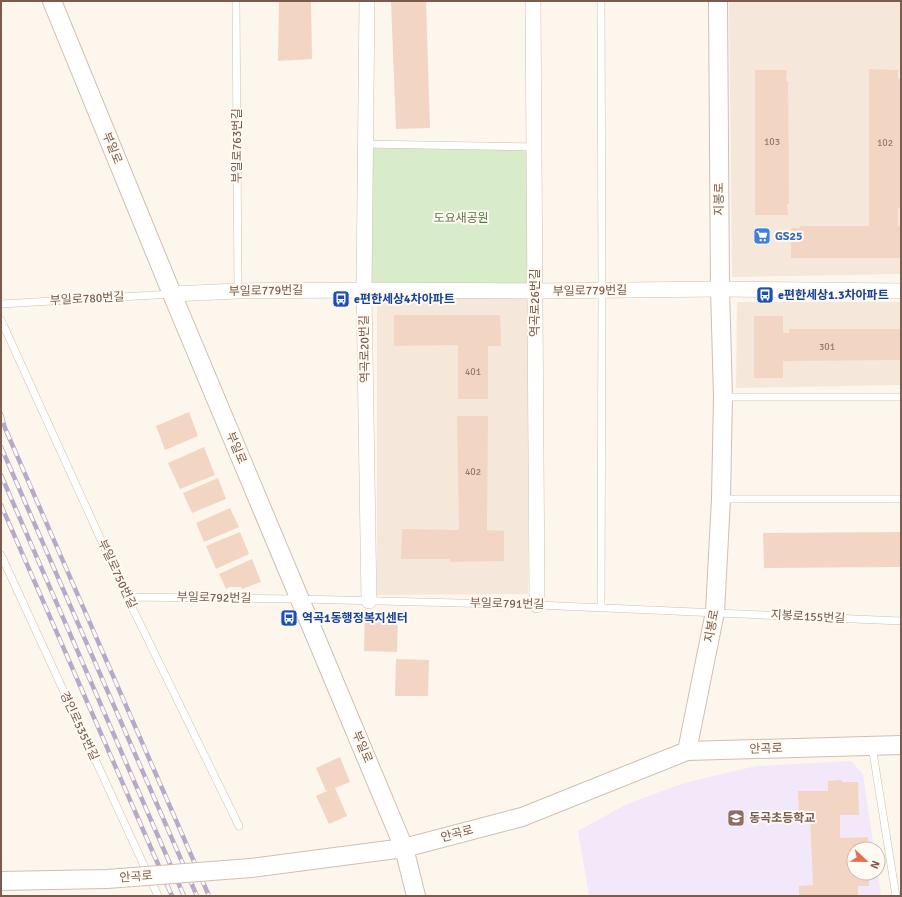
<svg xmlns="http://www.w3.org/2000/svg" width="902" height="897" viewBox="0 0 902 897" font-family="Signika,'Noto Sans KR',sans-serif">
<rect width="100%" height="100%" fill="#fdf6ec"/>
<path fill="#f5e8da" d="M729,1H901V274L732,277Z
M377,297H528V594L377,595Z
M737,302H901V385L736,388Z"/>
<path fill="#f3e8fa" d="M851,761L863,774L874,849H854V873H878L881,896H589L578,831L627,804L684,783L756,766Z"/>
<path fill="#d8ecc9" d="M365,144L534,147L535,291L364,290Z"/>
<path fill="#f3d5c3" d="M279,1H311L312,59L278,61Z
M391,1H426L430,128L396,129Z
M869,69L898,70V79H900V208H898V226H901V258H791V228H800V226H869Z
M755,70H787L786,81H788L789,204H787L788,215H755Z
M394,315H500L501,346H488V399H458V345L394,346Z
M754,316H783V333H789V329H901V360L783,361V378H754Z
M189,412L198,436L165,450L156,426Z
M457,416H488L487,530L504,531V561L450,562V559H401L402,529L459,530Z
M204,447L215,475L180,489L168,463Z
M218,478L226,499L192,513L183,493Z
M230,508L239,527L204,542L196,523Z
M240,532L249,554L216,569L206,546Z
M901,532V567L764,568L763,533Z
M252,559L261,582L242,589L241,587H230L226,589L219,574Z
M365,614L398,615L397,652L364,651Z
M396,659L429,660L428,696H395Z
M340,757L350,782L335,788L347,816L329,824L316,796L331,789L326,791L316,768Z
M842,780V782H858L859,815H840V838L868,837V849H854V873H869V886H858V896H799V886L813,885L810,816L799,815L798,791H828V781Z"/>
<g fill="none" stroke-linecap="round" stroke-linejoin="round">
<g stroke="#d1beb0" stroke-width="8">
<path id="service" d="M236,1L238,291
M365,144L534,147
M1,304L172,294
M1,320L127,597L239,826
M723,397H901
M721,499H901
M1,555L158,896
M127,597L300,599L537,605L901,621
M601,607L602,290L601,1
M872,746L896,896"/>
</g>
<g stroke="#d1beb0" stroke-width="16">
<path id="minor" d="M367,1L364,290L369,601
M533,1L537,605
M172,294L238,291L364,290L535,291L720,289L901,291"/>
</g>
<g stroke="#d1beb0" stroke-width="20">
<path id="tertiary" d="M52,1L172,294L404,848L416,896
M687,751L715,612L721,499L723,397L720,289L718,1
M251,868L404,848L522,817L687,751L901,745
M1,881L53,880"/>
</g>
<use href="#service" stroke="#fff" stroke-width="7"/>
<use href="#minor" stroke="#fff" stroke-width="15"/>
<use href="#tertiary" stroke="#fff" stroke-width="18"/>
<g stroke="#b9a8c9" stroke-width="4.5">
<path id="rail" d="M1,414L5,428L209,896
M1,447L197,896
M1,475L184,896
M1,505L172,896"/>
</g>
<use href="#rail" stroke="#fffaf3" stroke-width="3" stroke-dasharray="9" stroke-linecap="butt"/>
<g stroke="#d1beb0" stroke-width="20" stroke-linecap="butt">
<path id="tertiary-bridge" d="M53,880L107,879L251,868"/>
</g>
<use href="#tertiary-bridge" stroke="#fff" stroke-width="18"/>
</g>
<defs>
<g id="supermarket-square" transform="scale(0.9)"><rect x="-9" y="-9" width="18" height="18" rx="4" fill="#3f7fe0" stroke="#fffaf3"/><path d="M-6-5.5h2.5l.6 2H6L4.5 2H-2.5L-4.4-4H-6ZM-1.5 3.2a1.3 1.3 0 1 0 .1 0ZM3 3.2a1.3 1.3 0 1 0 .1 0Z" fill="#fff"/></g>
<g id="bus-square" transform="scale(0.9)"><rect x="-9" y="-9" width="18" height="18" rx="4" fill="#1a4fb4" stroke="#fffaf3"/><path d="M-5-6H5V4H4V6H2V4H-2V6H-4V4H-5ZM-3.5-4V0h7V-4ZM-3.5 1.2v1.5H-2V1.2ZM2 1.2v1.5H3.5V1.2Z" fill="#fff"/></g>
<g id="school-square" transform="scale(0.9)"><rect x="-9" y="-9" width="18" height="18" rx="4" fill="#8d6e63" stroke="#fffaf3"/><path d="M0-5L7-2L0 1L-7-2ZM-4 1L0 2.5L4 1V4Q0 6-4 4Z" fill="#fff"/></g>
</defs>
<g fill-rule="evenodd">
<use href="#supermarket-square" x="762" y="236"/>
<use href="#bus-square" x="765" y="295"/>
<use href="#bus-square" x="341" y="299"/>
<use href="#bus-square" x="289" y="618"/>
<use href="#school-square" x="736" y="818"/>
</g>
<g text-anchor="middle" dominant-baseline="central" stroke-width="4" stroke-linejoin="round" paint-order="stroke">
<g font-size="10" fill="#987a6a">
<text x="772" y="142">103</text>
<text x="885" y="143">102</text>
<text x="827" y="347">301</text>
<text x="473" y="372">401</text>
<text x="473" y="472">402</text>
</g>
<g font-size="12" fill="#7a5c4d" stroke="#fffaf3">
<text transform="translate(237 146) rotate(-90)">부일로763번길</text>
<text transform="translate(112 148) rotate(68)">부일로</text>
<text transform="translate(719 199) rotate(-90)">지봉로</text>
<text transform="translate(266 291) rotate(-1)">부일로779번길</text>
<text transform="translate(590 291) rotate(-1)">부일로779번길</text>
<text transform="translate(87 299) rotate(-3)">부일로780번길</text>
<text transform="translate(535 303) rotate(-90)">역곡로26번길</text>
<text transform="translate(365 349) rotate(-91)">역곡로20번길</text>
<text transform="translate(236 448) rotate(67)">부일로</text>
<text transform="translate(117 574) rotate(65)">부일로750번길</text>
<text transform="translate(214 598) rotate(1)">부일로792번길</text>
<text transform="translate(507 604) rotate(1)">부일로791번길</text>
<text transform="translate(808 617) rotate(3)">지봉로155번길</text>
<text transform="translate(712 626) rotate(-80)">지봉로</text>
<text transform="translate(79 726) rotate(65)">경인로535번길</text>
<text transform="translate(362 747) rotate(67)">부일로</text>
<text transform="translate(766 749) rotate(-2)">안곡로</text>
<text transform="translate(457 834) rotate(-15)">안곡로</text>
<text transform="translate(136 877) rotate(-4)">안곡로</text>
</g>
<g font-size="12" fill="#537a41" stroke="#fffaf3">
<text x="461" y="218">도요새공원</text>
</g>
<g font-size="12" font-weight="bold" fill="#366cbe" stroke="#fffaf3" text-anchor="start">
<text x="775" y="236">GS25</text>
</g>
<g font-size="12" font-weight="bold" fill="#164399" stroke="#fffaf3" text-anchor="start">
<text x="778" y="295">e편한세상1.3차아파트</text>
<text x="354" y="299">e편한세상4차아파트</text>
<text x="302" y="618">역곡1동행정복지센터</text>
</g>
<g font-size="12" font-weight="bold" fill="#785e54" stroke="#fffaf3" text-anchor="start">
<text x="749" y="818">동곡초등학교</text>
</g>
</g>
<rect width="902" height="897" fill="none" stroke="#7a5c4d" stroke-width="4"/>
<g transform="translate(866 861) rotate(112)"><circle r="19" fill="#fffaf3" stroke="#cabbb1"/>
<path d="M0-3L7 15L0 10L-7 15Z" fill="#e76f51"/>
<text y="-6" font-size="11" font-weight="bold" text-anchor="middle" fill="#7a5c4d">N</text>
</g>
</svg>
